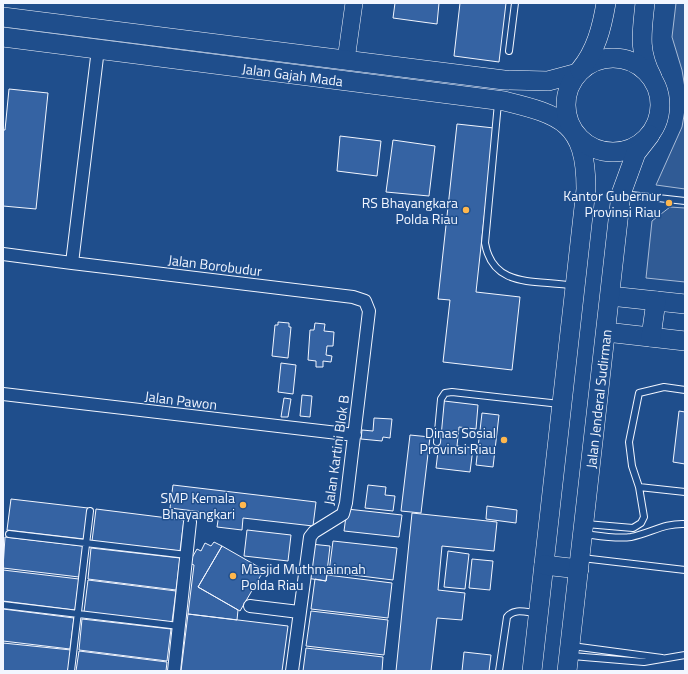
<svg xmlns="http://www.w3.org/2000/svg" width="688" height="674" viewBox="0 0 688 674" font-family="'Titillium Web',sans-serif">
<rect width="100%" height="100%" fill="#1f4e8c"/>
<path fill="#305b95" stroke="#a8bbd7" d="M676,3H685V88L682,70L672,37Z
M685,110V189L656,185L682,127Z
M670,207L685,208V282L646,278L652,221Z"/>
<path fill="#3563a3" stroke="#f2f6ff" d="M395,3H439L437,24L393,18Z
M460,3H506L499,62L454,56Z
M9,89L48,93L36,209L3,206V130H5Z
M457,124L494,128L476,292L520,297L512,370L443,362L450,300L438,299Z
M340,136L381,141L377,176L337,171Z
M393,140L435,146L429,196L386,192Z
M278,322L289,323V327H291L288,358L272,356L275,325H278Z
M315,323L325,324L324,331L334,332L333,346H327L326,355L332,356L331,362L323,361V367H316V361L308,360L310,330H314Z
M281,363L296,365L293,394L278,392Z
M302,395L312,396L310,417L300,416Z
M284,398L291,399L288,417H281Z
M444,401L478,405L476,429L459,427L457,446L473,448L470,472L436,468Z
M679,411L685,412V464L673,462Z
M482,413L499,415L493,467L476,465Z
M374,418L392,419L390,438L383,437L382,441L361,439L362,430L373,431Z
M410,435L430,437L421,513L401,511Z
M173,485L316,502L313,526L243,518L242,530L217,527L219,514L170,508Z
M368,485L386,487L385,495L395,496L393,511L365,508Z
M11,499L88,508L84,539L7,530Z
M487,506L517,510L516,523L486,519Z
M96,509L184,520L180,551L92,541Z
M347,509L402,515L399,537L344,531Z
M412,513L497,522L494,551L442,546L438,590L465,593L462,620L437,618L431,671H396Z
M247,530L291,535L288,561L244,556Z
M5,537L83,546L79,577L3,568Z
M333,541L397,548L393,580L329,572Z
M214,542L222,546L198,587L238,610L237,620L188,614L194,565L189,563L197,549L201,551L205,543L211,546Z
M311,544L330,546L326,581L306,578Z
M222,546L264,570L240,611L198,587Z
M91,548L180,558L176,590L88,579Z
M448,551L469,554L465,589L444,587Z
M472,559L493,561L490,590L469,588Z
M3,570L79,579L75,610L3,601Z
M327,575L392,583L388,618L311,609L315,579L326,581Z
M88,580L176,591L172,622L84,612Z
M3,609L74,618L70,649L3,641Z
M311,611L388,620L384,655L306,646Z
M188,614L288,626L282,671H181Z
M82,619L171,629L167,661L79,650Z
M3,643L71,650L68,671H3Z
M306,648L383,657L382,671H303Z
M79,651L167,662L166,671H76Z
M464,652L491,655L489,671H462Z"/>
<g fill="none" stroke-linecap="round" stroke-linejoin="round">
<g stroke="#f2f6ff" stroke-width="8">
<path id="lane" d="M509,51L515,3
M498,103L485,243C493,290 538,279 574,286
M622,194L685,201
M437,442L441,399L445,393L452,392L560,404
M639,487L685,492
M586,524L633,528L641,523L644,517L639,487L632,466L629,442L639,393L664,387L685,390
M9,534L187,555
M585,534C600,536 616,539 631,537C651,533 664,523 685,524
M582,558L685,570
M3,605L179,626
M572,646L662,658
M572,656L644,662L685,655
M71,671L90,511
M499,671L507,617C514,608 525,612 536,613"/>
</g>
<g stroke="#f2f6ff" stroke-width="14">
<path id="street" d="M3,254L72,263L98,49
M72,263L353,297L365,301L369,311L346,503L343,514L314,532L310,537L292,671
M3,394L355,435
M250,606L299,612
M174,671L190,522"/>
</g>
<g stroke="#f2f6ff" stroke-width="18">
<path id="secondary" d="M346,60L354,3"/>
</g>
<g stroke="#f2f6ff" stroke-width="20">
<g id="primary">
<path d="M645,3C642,32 638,51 652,77"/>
<path d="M3,17L504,80L548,81L578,73"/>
<path id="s1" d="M3,37L504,101C562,115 586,123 586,189L532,671"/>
<circle cx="613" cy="105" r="47"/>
<path d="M580,70C596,51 602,27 606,3"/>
<path d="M610,296L685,304"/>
<path d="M606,332L685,341"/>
<path d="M651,337L656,301"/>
<path d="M544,565L579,569"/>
<path id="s2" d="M567,671L621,194L636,153L650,135"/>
</g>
</g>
<use href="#lane" stroke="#1f4e8c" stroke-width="6"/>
<use href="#street" stroke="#1f4e8c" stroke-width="12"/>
<use href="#secondary" stroke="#1f4e8c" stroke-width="17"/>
<use href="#primary" stroke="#1f4e8c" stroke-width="19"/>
</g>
<g fill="#ffb74d" stroke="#1f4e8c" stroke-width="1.5">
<circle cx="669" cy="203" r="4"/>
<circle cx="466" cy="210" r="4"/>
<circle cx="504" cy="440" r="4"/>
<circle cx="243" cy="505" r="4"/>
<circle cx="233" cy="576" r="4"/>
</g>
<g text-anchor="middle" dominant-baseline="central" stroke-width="3" stroke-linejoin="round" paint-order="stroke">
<g font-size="14" fill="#f2f6ff" stroke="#1f4e8c">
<text stroke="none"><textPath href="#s1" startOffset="292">Jalan Gajah Mada</textPath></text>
<text transform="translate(215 265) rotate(7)">Jalan Borobudur</text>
<text stroke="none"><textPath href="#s2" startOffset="274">Jalan Jenderal Sudirman</textPath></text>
<text transform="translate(181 400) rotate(7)">Jalan Pawon</text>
<text transform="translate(336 450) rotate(-82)">Jalan Kartini Blok B</text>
</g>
<g font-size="14" fill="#f2f6ff" stroke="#1f4e8c" text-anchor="end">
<text x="661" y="195">Kantor Gubernur<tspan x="661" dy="16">Provinsi Riau</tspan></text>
<text x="458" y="202">RS Bhayangkara<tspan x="458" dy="16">Polda Riau</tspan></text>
<text x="496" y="432">Dinas Sosial<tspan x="496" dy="16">Provinsi Riau</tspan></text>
<text x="235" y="497">SMP Kemala<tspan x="235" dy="16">Bhayangkari</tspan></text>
<text x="241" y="568" text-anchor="start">Masjid Muthmainnah<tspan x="241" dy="16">Polda Riau</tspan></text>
</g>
</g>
<rect width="688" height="674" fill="none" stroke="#f2f6ff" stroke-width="8"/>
</svg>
